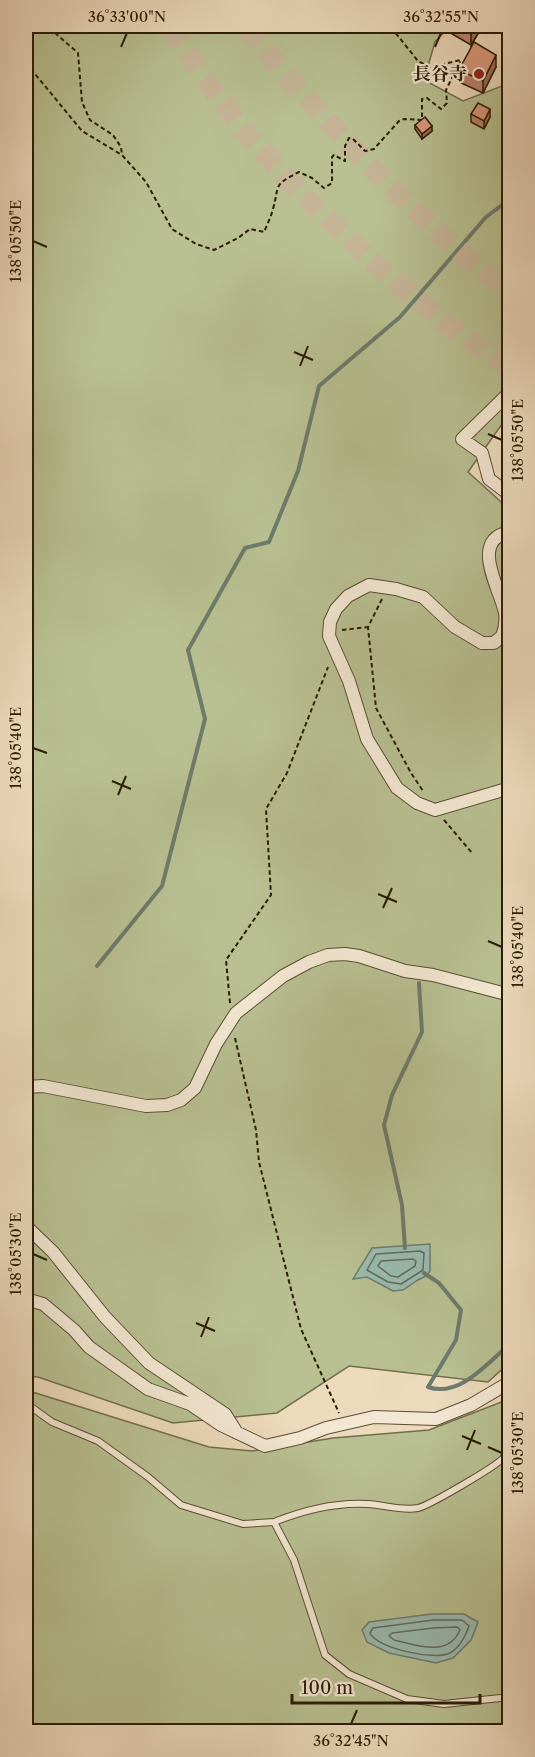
<svg xmlns="http://www.w3.org/2000/svg" width="535" height="1757" viewBox="0 0 535 1757" font-family="'Libre Caslon Text','Noto Serif JP',serif">
<rect width="100%" height="100%" fill="#eddabc"/>
<filter id="stains"><feTurbulence type="fractalNoise" baseFrequency=".00333" numOctaves="4"/><feColorMatrix values="0 0 0 0 .2 0 0 0 0 .09 0 0 0 0 .02 0 0 0 .5 -.17"/></filter>
<radialGradient id="worn" r=".72"><stop offset=".6" stop-color="#630" stop-opacity="0"/><stop offset="1" stop-color="#630" stop-opacity=".3"/></radialGradient>
<path fill="#b8c091" stroke="#726e4c" stroke-width="1.5" d="M26,26H450L435,42L424,80L463,101L510,83L509,420L502,424L468,472L510,510L509,1363L488,1382L349,1366L277,1413L173,1423L38,1377L26,1376Z
M26,1390L209,1447L252,1451L333,1438L429,1430L509,1399V1731H26Z"/>
<path fill="#99bbb1" stroke="#6d7b6d" stroke-width="1.5" d="M430,1244V1271L426,1276L418,1280L403,1290L393,1291L367,1277L353,1279L372,1248Z
M432,1614H464L478,1622L471,1640L453,1658L436,1663L389,1653L367,1642L362,1630L369,1622Z"/>
<g fill="none" stroke-linecap="round" stroke-linejoin="round">
<path stroke="#626b5c" stroke-width="1.5" d="M420,1251L424,1253L423,1270L401,1284L388,1282L367,1270L376,1254Z
M413,1259L416,1261L415,1266L398,1277L391,1276L378,1266L381,1261Z
M433,1620H462L469,1626C466,1636 459,1648 450,1653C435,1661 376,1648 370,1633L373,1628Z
M457,1627L460,1630C448,1658 417,1645 394,1640L389,1636L392,1633L433,1628Z"/>
<path stroke="#6d7b6d" stroke-width="4" d="M97,966L162,886L205,719L188,650L245,548L269,542L298,471L319,386L400,317L486,217L510,199
M405,1248L402,1205L384,1125L392,1095L422,1032L419,983
M424,1273L439,1283L461,1310L456,1340L428,1387C460,1398 487,1363 510,1344"/>
<path stroke="#c6b498" stroke-width="21" stroke-dasharray="21 10" stroke-linecap="butt" d="M170,26L202,75L246,133L301,193L373,262L448,325L510,368
M246,26C266,54 291,80 314,106C374,173 438,237 510,292"/>
<g stroke="#5c4b34" stroke-width="8">
<path id="lane" d="M26,1405L27,1404L52,1422L98,1441L148,1477L181,1505L243,1524L274,1522L294,1560L325,1655L349,1674L407,1699L444,1704L510,1697
M274,1522C304,1510 336,1502 368,1504C385,1505 401,1511 418,1508C428,1506 499,1465 504,1457C507,1454 508,1448 510,1444"/>
</g>
<g stroke="#5c4b34" stroke-width="14">
<path id="street" d="M510,392L462,439L482,453L489,479L510,495
M510,532C468,540 501,590 505,613C506,622 505,629 502,636L494,643H482L455,627L423,597L396,589L369,585L348,596L336,609L330,622L329,636L349,681L367,739L397,788L417,803L435,810L510,788
M26,1087L43,1086L146,1106L167,1105L181,1100L195,1088L216,1044L236,1013L283,976L309,962L328,955L345,954L359,956L405,971L433,975L510,995
M26,1226L53,1252L105,1317L149,1363L225,1414L237,1433
M26,1299L43,1304L74,1330L89,1347L148,1389L190,1404L221,1425L265,1446L300,1438L326,1428L374,1417L436,1419L471,1405L510,1382"/>
</g>
<path stroke="#2b1b07" stroke-width="2" stroke-dasharray="4.5 3" stroke-linecap="butt" d="M52,26L54,32L78,53L82,102L90,120L113,135L121,147L122,155L146,182L172,229L196,244L214,250L238,238L250,229L264,232C267,225 271,217 273,209C280,184 272,186 299,172L312,178L324,188L332,183V157L334,155L345,161V146L349,138L353,139L365,151L374,149L399,121L404,119L422,120V99L427,98L441,109L447,103L446,90L461,60L430,67L418,61L390,26
M26,63L82,131L122,155
M382,599L368,627L376,708L411,773L423,791
M342,630L368,627
M444,820L473,854
M230,1003L226,960L271,895L266,809L287,773L328,667
M235,1038L256,1130L259,1162L301,1329L339,1413"/>
<use href="#lane" stroke="#f3e7d3" stroke-width="6"/>
<use href="#street" stroke="#f3e7d3" stroke-width="12"/>
</g>
<path fill="#bc836b" stroke="#2b1b07" stroke-width="1.5" d="M447,26H479V32L471,45L447,31Z
M496,67L483,93L459,82V70Z
M471,114L490,117L484,129L471,122Z
M415,125L432,131L422,139L415,129Z"/>
<path fill="#996a57" stroke="#2b1b07" stroke-width="1.5" d="M476,26H479V32L471,45V34Z
M496,55V67L483,93V81Z
M490,109V117L484,129V121Z
M432,126V131L422,139V134Z"/>
<path fill="#db987c" stroke="#2b1b07" stroke-width="1.5" d="M456,26H476L471,34Z
M474,42L496,55L483,81L459,70Z
M478,103L490,109L484,121L471,114Z
M425,117L432,126L422,134L415,125Z"/>
<path fill="none" stroke="#2b1b07" stroke-width="2" d="M121,47L127,33M435,47L441,33M33,241L47,247M294,352L313,360M300,366L308,346M488,434L502,440M33,748L47,753M112,781L131,789M118,795L126,776M378,894L397,902M383,908L392,888M488,941L502,947M33,1254L47,1260M196,1323L215,1331M201,1337L209,1317M462,1436L481,1444M488,1447L502,1453M467,1450L475,1430M351,1724L357,1710"/>
<circle fill="#8f2418" stroke="#f3e7d3" stroke-width="2" cx="479" cy="74" r="6"/>
<g text-anchor="middle" dominant-baseline="central" stroke-width="4.5" stroke-linejoin="round" paint-order="stroke">
<g font-size="18" font-weight="bold" fill="#2b1b07" stroke="#f3e7d3" text-anchor="end">
<text x="467" y="74">長谷寺</text>
</g>
</g>
<rect width="535" height="1757" fill="none" stroke="#eddabc" stroke-width="66"/>
<path d="M292 1694v9h188v-9" fill="none" stroke="#2b1b07" stroke-width="3"/>
<text x="301" y="1694" font-size="18" fill="#2b1b07" stroke="#f3e7d3" stroke-width="4.5" paint-order="stroke">100 m</text>
<rect x="33" y="33" width="469" height="1691" fill="none" stroke="#2b1b07" stroke-width="2"/>
<g font-size="15" text-anchor="middle" fill="#2b1b07">
<text x="127" y="22">36°33'00"N</text>
<text x="441" y="22">36°32'55"N</text>
<text transform="translate(16 241) rotate(-90)" y="5">138°05'50"E</text>
<text transform="translate(518 440) rotate(-90)" y="5">138°05'50"E</text>
<text transform="translate(16 748) rotate(-90)" y="5">138°05'40"E</text>
<text transform="translate(518 947) rotate(-90)" y="5">138°05'40"E</text>
<text transform="translate(16 1254) rotate(-90)" y="5">138°05'30"E</text>
<text transform="translate(518 1453) rotate(-90)" y="5">138°05'30"E</text>
<text x="351" y="1746">36°32'45"N</text>
</g>
<rect width="100%" height="100%" filter="url(#stains)"/>
<rect width="100%" height="100%" fill="url(#worn)"/>
</svg>
